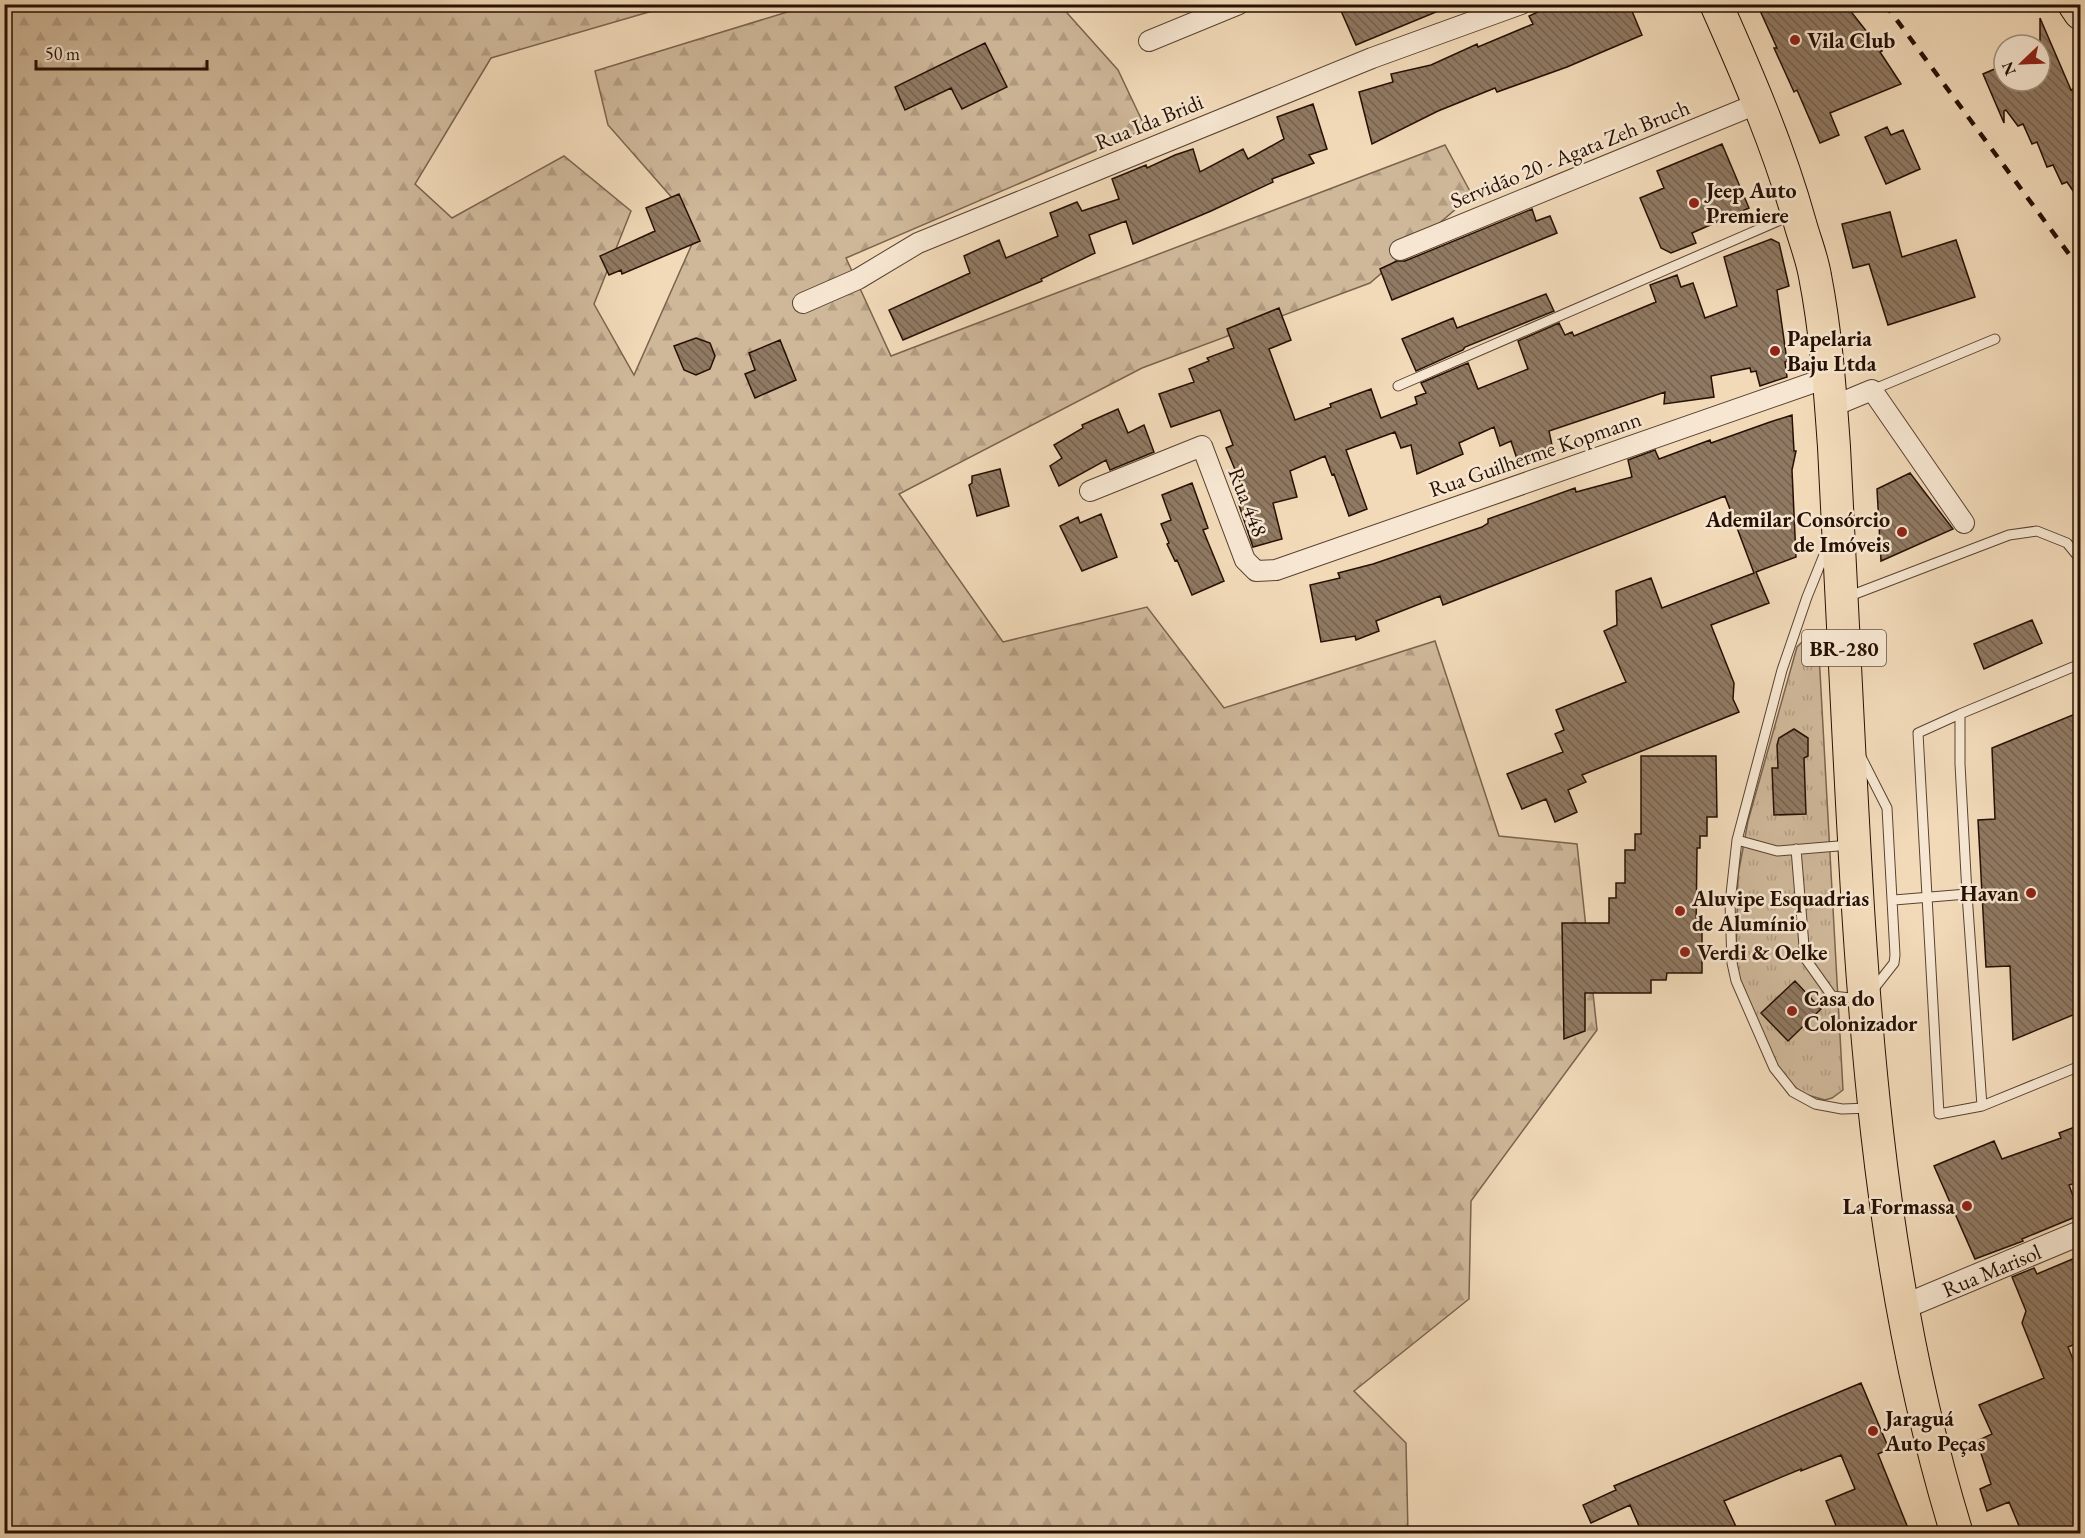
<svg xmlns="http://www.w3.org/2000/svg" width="2085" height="1538" viewBox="0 0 2085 1538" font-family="'EB Garamond',serif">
<defs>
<pattern id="forest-firs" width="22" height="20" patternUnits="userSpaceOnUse" patternTransform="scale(1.5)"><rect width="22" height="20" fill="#cfb89a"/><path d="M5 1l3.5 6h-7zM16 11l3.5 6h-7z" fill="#b29d83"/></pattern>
<pattern id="park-tufts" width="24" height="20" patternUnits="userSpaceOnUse" patternTransform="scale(1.5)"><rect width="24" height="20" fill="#cfb89a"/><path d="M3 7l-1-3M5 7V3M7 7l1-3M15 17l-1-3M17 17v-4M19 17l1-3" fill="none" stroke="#b29d83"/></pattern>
<pattern id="building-back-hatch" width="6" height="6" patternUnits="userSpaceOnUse" patternTransform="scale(1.5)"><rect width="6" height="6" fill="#907962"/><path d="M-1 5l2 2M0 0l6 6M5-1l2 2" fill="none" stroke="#75624f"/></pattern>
</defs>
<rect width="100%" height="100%" fill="#f2dab9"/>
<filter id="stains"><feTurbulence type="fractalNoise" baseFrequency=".00333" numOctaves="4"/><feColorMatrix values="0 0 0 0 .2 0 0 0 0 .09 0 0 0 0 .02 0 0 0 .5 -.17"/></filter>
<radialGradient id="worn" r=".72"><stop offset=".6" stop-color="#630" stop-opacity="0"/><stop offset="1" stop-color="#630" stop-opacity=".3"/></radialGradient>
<path fill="url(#forest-firs)" stroke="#7a644e" stroke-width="1.5" d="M5,5H673L491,58L415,184L452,218L564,156L631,211L594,304L634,375L692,244L674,200L608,125L595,71L810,5H1060L1118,70L1146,129L846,258L891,356L1445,145L1472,195L1370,283L1142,368L899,494L1003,642L1147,607L1224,708L1435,641L1499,836L1577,844L1597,1030L1471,1201L1469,1299L1354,1391L1406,1443L1408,1533L5,1534Z"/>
<path fill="url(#park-tufts)" stroke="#7a644e" stroke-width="1.5" d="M1811,640L1817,646L1819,654L1843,1090L1832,1098L1825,1100L1804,1094L1791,1084L1778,1067L1740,981L1736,958L1738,875L1748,821L1797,647L1803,641Z"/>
<path fill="url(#building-back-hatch)" stroke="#261003" stroke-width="1.5" d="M1338,4H1453V5L1356,45Z
M1555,4H1629L1642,35L1567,67L1497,92L1495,88L1438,111L1372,144L1359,92L1393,82L1391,74L1431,65L1477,44L1478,47L1533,24L1529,16Z
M1757,4H1845L1882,51L1880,52L1901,84L1830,113L1839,135L1820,143L1797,90L1794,92L1774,48H1777Z
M2040,18L2071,90L2080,86V201L2067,182L2062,184L2053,165L2047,167L2037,142L2032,144L2023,124L2018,126L2006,110L2004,111V123L1983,74L2004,65V81H2040Z
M985,43L1007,87L962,109L951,88L905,110L895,87Z
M1313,104L1327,149L1309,155L1314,163L1272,179L1273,182L1211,211L1133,244L1126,221L1089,235L1095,253L1041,279L1042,281L903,340L889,310L970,273L964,256L999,240L1006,258L1058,236L1050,213L1077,202L1082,211L1119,199L1112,179L1146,165L1147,168L1175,155L1193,149L1200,172L1243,149L1248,159L1284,139L1277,117Z
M1887,127L1891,135L1903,130L1920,169L1886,184L1865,137Z
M1722,144L1749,208L1692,233L1696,243L1671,253L1661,248L1640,198L1664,188L1657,171Z
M679,194L700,241L622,274L621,270L609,275L600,256L655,231L646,208Z
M1532,209L1536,221L1550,216L1557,233L1392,300L1380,269L1397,261H1405Z
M1890,212L1902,257L1956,240L1975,297L1888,325L1869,264L1853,268L1842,224Z
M1771,239L1779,243L1789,286L1777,290L1787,361L1785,362L1787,377L1760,386L1756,371L1751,372L1750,368L1711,376L1714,397L1664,404L1665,392L1549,431L1553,450L1540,452L1542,460L1520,468L1511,441L1500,446L1494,427L1459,443L1463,454L1417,474L1411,445L1401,448L1395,432L1346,450L1367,509L1349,516L1334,474L1332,475L1325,456L1290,471L1297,497L1273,503L1282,539L1253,547L1237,499L1246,496L1226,448L1233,445L1220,410L1171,427L1159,394L1194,382L1189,369L1209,361L1207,358L1234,348L1227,329L1279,308L1291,340L1269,349L1295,420L1331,407L1330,404L1371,389L1381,418L1417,404L1415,397L1426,393L1421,383L1468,363L1478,389L1528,369L1518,341L1559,323L1565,335L1572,332L1574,336L1656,302L1650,285L1677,275L1681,287L1693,283L1705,318L1737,306L1724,257Z
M1546,294L1554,311L1465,347L1463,350L1416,371L1402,339L1453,318L1457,328Z
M696,338L710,343L715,356L710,369L696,375L684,370L674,346Z
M780,340L796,380L755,398L745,374L755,370L749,353Z
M1118,409L1128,433L1144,425L1154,452L1110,470L1106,460L1059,486L1050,466L1062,458L1054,445L1083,428L1082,425Z
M1792,415L1794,451H1796L1792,470L1796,557L1756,572L1769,603L1711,625L1734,683L1733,699L1739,712L1582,775L1586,782L1568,790L1577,812L1555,822L1546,799L1522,809L1507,774L1563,752L1555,734L1564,730L1556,710L1626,682L1604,631L1617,625L1616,591L1651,578L1662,608L1754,573L1725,496L1443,605L1440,596L1376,621L1379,631L1356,640L1355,636L1321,642L1310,585L1340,578L1338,573L1373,564L1482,527L1488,523V519L1575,488L1576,492L1632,477L1628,460L1655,450L1659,459L1710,440L1711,443L1770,422Z
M1000,469L1009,506L977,516L969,485L972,483V476Z
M1910,473L1953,529L1881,561L1877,489Z
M1192,483L1208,528L1203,530L1224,581L1192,595L1177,560L1175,561L1167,544L1169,543L1161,524L1171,520L1162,495Z
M1101,514L1117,557L1082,571L1060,526L1078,517L1080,523Z
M2032,620L2042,643L1984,669L1974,644Z
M2080,712V1012L2013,1040L2010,966L1986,967L1978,820L1995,819L1992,748Z
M1794,729L1808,738V756L1804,758L1806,814L1774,815L1772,768H1778L1777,745L1779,738Z
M1641,756H1716L1717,817H1707V836H1700V848H1697L1696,933H1702V973H1667L1666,980H1651V993H1585V1031L1564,1039L1562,923H1609V898H1616V883H1625V850H1635V834H1641Z
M1795,981L1821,1009L1788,1041L1761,1013Z
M2080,1125V1185L2075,1176H2074L2076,1183L2069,1185L2080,1215L2022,1239L2023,1241L1975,1259L1934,1166L1994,1141L2002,1159L2061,1138L2059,1133Z
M2080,1256V1342L2068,1347L2080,1377V1533H2022L2009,1502L1987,1511L1980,1489L1991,1484L1977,1441L1992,1434L1979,1405L2044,1378L2022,1323L2026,1311L2012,1277L2034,1268L2037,1274Z
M1861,1383L1889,1449L1878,1454L1910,1533H1839L1826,1501L1855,1489L1841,1455L1801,1471V1469L1724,1501L1739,1533H1642L1630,1505L1591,1523L1583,1505L1616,1490L1614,1486Z"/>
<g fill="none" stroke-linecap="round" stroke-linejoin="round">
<g stroke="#594230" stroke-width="11">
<path id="service" d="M1398,386L1792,215
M1872,390L1995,339
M1828,545L1807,597L1782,670L1737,840L1730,903L1732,963L1736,981L1774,1068L1793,1092L1815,1104L1842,1109L1871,1108
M1847,597L2009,535L2037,531L2067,543L2080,559
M1960,714L1918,733L1939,1114L1982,1106
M1860,755L1887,808L1895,955L1894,963L1872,991
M1737,840L1777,851L1850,845
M1796,849L1805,958L1832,996L1860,999
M1967,894L1960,764V714L2080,664
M1894,900L1967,894L1982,1106L2080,1066"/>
</g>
<g stroke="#594230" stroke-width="22">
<path id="minor" d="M1149,41L1239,4
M1400,250L1759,103
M803,303L858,279L918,243L1372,58L1521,4
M1831,407L1872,390L1964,523
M1090,491L1202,446L1245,560L1256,571L1276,570L1829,377"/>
</g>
<g stroke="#594230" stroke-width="26">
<g id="tertiary">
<path id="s1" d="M1901,1308L2080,1233"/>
</g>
</g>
<g stroke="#261003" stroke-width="34">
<path id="trunk" d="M1716,4C1748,76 1779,148 1800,223C1805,241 1812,258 1815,276C1826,332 1830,390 1834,447C1838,520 1841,593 1845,666C1860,959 1870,1252 1957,1534
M2074,4L2080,13"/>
</g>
<use href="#service" stroke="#f7e7d2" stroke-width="9"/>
<use href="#minor" stroke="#f7e7d2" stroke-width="20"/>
<use href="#tertiary" stroke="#f7e7d2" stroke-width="24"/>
<use href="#trunk" stroke="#f2dab9" stroke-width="32"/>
<path stroke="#261003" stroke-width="4.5" stroke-dasharray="10 10" stroke-linecap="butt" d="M1885,4L2080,269"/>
</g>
<g fill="#8f2418" stroke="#f7e7d2" stroke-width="2">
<circle cx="1795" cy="40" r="6"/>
<circle cx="1694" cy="203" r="6"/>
<circle cx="1775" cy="351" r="6"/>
<circle cx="1902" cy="532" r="6"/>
<circle cx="2031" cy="893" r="6"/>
<circle cx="1680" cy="911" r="6"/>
<circle cx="1685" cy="952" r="6"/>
<circle cx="1792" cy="1011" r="6"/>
<circle cx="1967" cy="1206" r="6"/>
<circle cx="1873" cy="1431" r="6"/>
</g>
<g text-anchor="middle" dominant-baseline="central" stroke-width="5" stroke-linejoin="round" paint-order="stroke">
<rect fill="#f7e7d2" stroke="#655041" stroke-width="1.5" x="1802" y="630" width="84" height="36" rx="4.5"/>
<g font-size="21" font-weight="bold" fill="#261003">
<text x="1844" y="648">BR-280</text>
</g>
<g font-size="22" font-weight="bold" fill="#261003" stroke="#f7e7d2" text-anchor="start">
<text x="1807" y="40">Vila Club</text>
<text x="1706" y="190">Jeep Auto<tspan x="1706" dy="25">Premiere</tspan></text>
<text x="1787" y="338">Papelaria<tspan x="1787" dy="25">Baju Ltda</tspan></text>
<text x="1890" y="519" text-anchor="end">Ademilar Consórcio<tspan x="1890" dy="25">de Imóveis</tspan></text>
<text x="2019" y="893" text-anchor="end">Havan</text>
<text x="1692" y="898">Aluvipe Esquadrias<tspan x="1692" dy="25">de Alumínio</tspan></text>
<text x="1697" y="952">Verdi &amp; Oelke</text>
<text x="1804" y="998">Casa do<tspan x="1804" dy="25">Colonizador</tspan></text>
<text x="1955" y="1206" text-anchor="end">La Formassa</text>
<text x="1885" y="1418">Jaraguá<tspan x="1885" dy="25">Auto Peças</tspan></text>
</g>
<g font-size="22" fill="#261003" stroke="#f7e7d2">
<text transform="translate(1149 122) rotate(-22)">Rua Ida Bridi</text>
<text transform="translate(1570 154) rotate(-22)">Servidão 20 - Agata Zeh Bruch</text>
<text transform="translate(1535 454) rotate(-19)">Rua Guilherme Kopmann</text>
<text transform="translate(1248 502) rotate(69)">Rua 448</text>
<text stroke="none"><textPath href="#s1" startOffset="98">Rua Marisol</textPath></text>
</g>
</g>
<rect width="2085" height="1538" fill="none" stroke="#f2dab9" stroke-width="24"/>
<rect x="6" y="6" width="2073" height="1526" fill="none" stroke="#261003" stroke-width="3"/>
<rect x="12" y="12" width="2061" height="1514" fill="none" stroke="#261003" stroke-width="1.5"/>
<g transform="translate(2022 63) rotate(247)"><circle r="28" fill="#f7e7d2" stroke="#a3917f" stroke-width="1.5"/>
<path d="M0-4.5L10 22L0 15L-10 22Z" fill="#8f2418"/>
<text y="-9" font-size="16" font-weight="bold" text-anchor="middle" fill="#261003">N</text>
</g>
<path d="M36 60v9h171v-9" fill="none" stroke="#261003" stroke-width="3"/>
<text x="45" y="60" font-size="18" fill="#261003" stroke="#f7e7d2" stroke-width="4.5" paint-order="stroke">50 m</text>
<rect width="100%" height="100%" filter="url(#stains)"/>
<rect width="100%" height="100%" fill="url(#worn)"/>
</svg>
